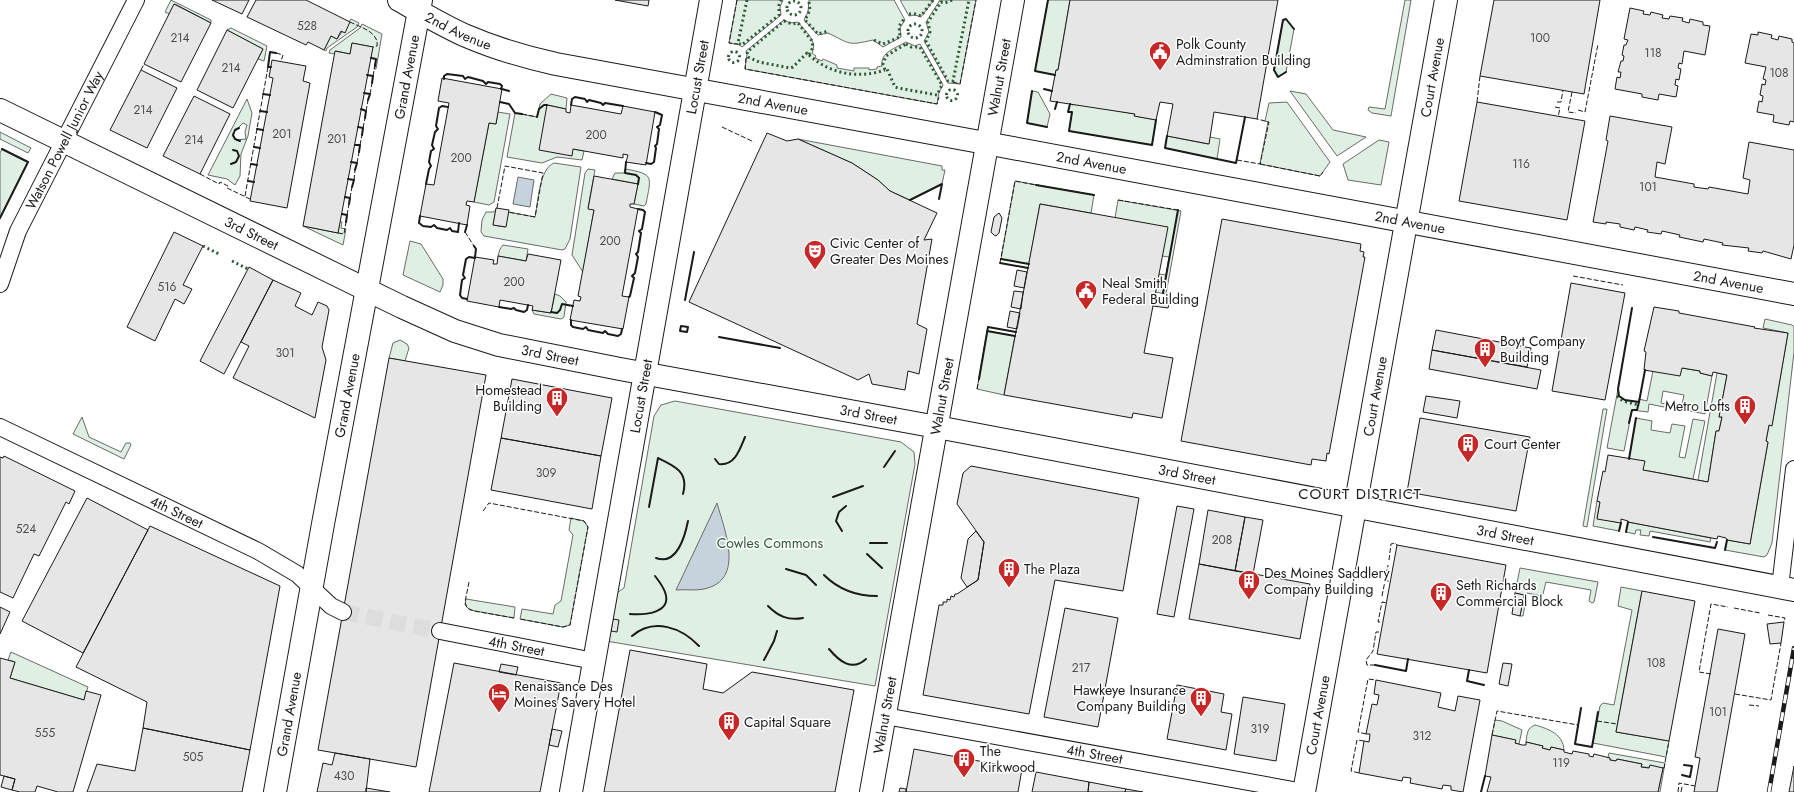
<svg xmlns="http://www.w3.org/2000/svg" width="1794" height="792" viewBox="0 0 1794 792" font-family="Jost,sans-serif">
<rect width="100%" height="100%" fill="#fff"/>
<path fill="#e0efe3" stroke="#6a6a6a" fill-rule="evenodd" d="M171,0L211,20V23L175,4L170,14L165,12Z
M737,0H783L780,7L781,15L742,47L740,45L729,43Z
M809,0H894L905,20L900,28L901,37L883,47L873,40C847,46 851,44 828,33L818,35L804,20L808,12Z
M900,0H934L921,17L915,15L909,16Z
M940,0H976L960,84L948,83L924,41L929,32L926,22Z
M1048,0H1070L1058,70H1056L1055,75L1035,71Z
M1405,0H1411L1391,116L1372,113L1368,110L1369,107L1385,109Z
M351,19L359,23L357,27L327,48L326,51L324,50L331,36L337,39Z
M1286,19L1294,29L1286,72L1278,77L1274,70L1283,20Z
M784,20L790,23L798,22C805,32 818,40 812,53L816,56L815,58L822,61L823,59L837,65V68L854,71V68H869V70L877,69V67L882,66C880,52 896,48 906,42L915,46L920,44L943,85L939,92L937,104L745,69L747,54L746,51Z
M362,24L382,34L376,69H374L376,59L371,58L372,47L352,43L350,54L336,51L335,54L329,53L330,50L360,28Z
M231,28L267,46L264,61L258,59L263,49L227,30Z
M1032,91L1038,92L1050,114L1047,127L1027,123Z
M1290,91L1306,94L1333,130L1366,137L1337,156Z
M551,94L567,98L566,109L548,105L573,149L584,151L582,160L557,157L542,163L507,157L515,113L537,117L540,104Z
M247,99L252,113L248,136L241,154L240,176L235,185L227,179L208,175ZM243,123L247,125L245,132L246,139L236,140L233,137V133Z
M1287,102L1330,162L1320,176L1260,164L1268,122L1265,121L1269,103Z
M1073,103L1135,114V116L1156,120L1152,145L1069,131L1072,113L1068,112L1070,104L1073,105Z
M498,112L510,114L494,202L489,205L474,202L489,123L496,124Z
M0,132L31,148L28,153L0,139Z
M1167,136L1208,144L1210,137L1220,139L1217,159L1165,148Z
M798,139L942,166V170H945L942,184L910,200L890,191L878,180L852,163Z
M1379,140L1389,142L1381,185L1348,180L1343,164Z
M2,149L28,162L0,218V153Z
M554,163L581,167L570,239L565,249L562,250L484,236L481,232L482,220L486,212H493L496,210L493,225L505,227L508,212L535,217C538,203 539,169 554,163Z
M588,169L595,170L588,208L594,210L583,272L572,255L585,173Z
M625,169C655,174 651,177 646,204L644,206L634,204L638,184L612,179L615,173H624Z
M1015,181L1094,195L1091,213L1040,204L1029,264L1001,259Z
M1118,200L1181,211L1166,294L1155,292L1159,274L1166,275L1169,257L1162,256L1115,218Z
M340,221L342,222L341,228L346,229L343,245L303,226L338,233Z
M410,241L421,244L443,279V285L440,292L403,275Z
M503,245L528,249L526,261L498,256L500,249Z
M555,294L560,296L566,302L564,317L561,319L534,314L532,310L551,313Z
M1765,319L1792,325L1794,327V352L1772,543L1767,555L1764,557L1725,550L1727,540L1750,544L1768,442L1766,441L1769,425H1772L1788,333L1763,328Z
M987,331L1015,336L1004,395L977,389Z
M400,340L407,344L409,348L405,361L389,358L393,343Z
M1682,368L1700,371V373L1712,376L1705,414L1681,409L1684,395L1663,391L1661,403L1674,406V409L1649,404L1648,412L1632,410L1624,451L1607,448L1618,389L1619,396L1625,400L1639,402V399L1647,401L1653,371Z
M1717,373L1727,375L1719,417H1722L1719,431H1716L1708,482L1698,480Z
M675,401L901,442L914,452L915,464L875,686L606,641L614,595L624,588L654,416L661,405Z
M1603,409H1607L1587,527L1583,526Z
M82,417L89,437L121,452L126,443H130L131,445L124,459L73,434Z
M1636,418L1652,421L1651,430L1670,433L1672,424L1685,426L1679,457L1685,458L1693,419L1705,421L1693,479L1643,470L1629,459Z
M1597,501L1600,502L1597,518L1621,523L1619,531L1593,526Z
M571,518L584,521L588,527L570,625L563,627L520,619L522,609L553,614L555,605L561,601L573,535L569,530Z
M1628,522L1711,538L1710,542L1650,531L1649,536L1640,535L1641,530H1636L1635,534L1626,532Z
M1520,568L1598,582L1594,602L1592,603L1589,601L1591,590L1546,582L1543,594L1541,596L1527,593L1523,616H1520L1524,595L1515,593Z
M1621,587L1642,591L1616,732L1669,741L1666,757L1593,743L1600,706L1603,703L1614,705L1632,610L1618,606Z
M466,599L515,607L514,618L470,610L465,605Z
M11,652L88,687L84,700L10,678L15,662L8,660Z
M1495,720L1502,721L1522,730L1519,744L1515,743V740L1492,735Z
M1535,725C1549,729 1563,734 1564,750L1551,747L1550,750L1542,748L1543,746L1526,742C1527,734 1527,728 1535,725Z
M1609,753L1665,763L1660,792H1658L1663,768L1641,767L1642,764L1617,759L1616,761L1610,760V758L1608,757Z"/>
<path fill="#c6d2dc" stroke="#6a6a6a" d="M518,177L534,180L530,207L513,204Z
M717,503C724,529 746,580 704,589C695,591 685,589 676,590Z"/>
<path fill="#e6e6e6" stroke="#1a1a1a" d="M212,0H249L242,14Z
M256,0H306L350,22L345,33L341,31L337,39L331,36L324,50L308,42L306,45L247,17Z
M615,0H649L648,6Z
M1070,0H1278L1257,119L1214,112L1209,144L1167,136L1173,104L1160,102L1156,120L1134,116L1135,114L1050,101L1056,70H1058Z
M1494,0H1600L1584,94L1480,76Z
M174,4L211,23L181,82L144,64Z
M1630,8L1644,11L1643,14L1650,15L1651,12L1663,15L1662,18L1669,19L1670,16L1683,18L1682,21L1689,23L1690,19L1703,22V25L1710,26L1705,55L1684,51L1682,64L1679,63L1678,68L1681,69L1679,80L1676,79L1675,85L1678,86L1676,97L1659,94L1658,100L1642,97V94L1615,89L1617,77L1620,78L1621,72H1618L1621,61H1623L1624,56L1622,55L1624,45H1626L1628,40L1624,39Z
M227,30L263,49L233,108L197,90Z
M1758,32L1772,35L1771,38L1778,40L1779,36L1792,39V42L1794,43V122L1790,121L1789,125L1773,122L1774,115L1757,112L1759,101L1762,102L1763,96L1760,95L1762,84L1765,85L1766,80L1763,79L1766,67L1745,63L1751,34L1758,35Z
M352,43L373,47L338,233L303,226L335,51L350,54Z
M272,60L306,66L303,81L310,83L287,208L250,201L273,78L269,77Z
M141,70L177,88L147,148L110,130Z
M442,78L502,89L496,124L489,123L474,202L467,201L466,205L470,206L467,225L420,216L426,184L434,185L449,103L438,101Z
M194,96L230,114L200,174L163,156Z
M1477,102L1585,121L1567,220L1459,201Z
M547,105L566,109V112L570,113L571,105L621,114L623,106L655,112L646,165L626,162L628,155L623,154V158L573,149L572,156L539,150Z
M1610,116L1672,127L1665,164L1657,162L1655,177L1694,184V187L1708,189L1709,187L1748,194L1750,180L1743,178L1749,142L1794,150V245L1791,259L1763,251L1762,253L1748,251L1749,248L1722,245L1723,243L1704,239L1703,242L1679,237L1680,235L1662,231L1661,234L1647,232L1648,230L1635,227L1634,230L1620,227V224L1606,222V224L1593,222L1608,141L1606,140Z
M767,133L787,141L798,139L852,163L878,180L890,191L937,213L924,240L932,239L917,324L927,329L919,374L908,371L905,390L872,384L869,374L858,380L689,302Z
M594,176L638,184L634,204H630V207L638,209L622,296L629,297L623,329L570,320L574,300L580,301L581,297L578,296L594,210L588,209Z
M1040,204L1168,227L1144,353L1173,358L1162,418L1133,413L1132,418L1004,395Z
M496,208L509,210L506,227L493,225Z
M999,213L1002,218L999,233L996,236L994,235L991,232L994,217Z
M1222,219L1361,244L1360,251L1364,252L1363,257H1365L1329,454L1327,453L1326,461L1312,459L1311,465L1181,441Z
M174,232L203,246L183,285L192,289L184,304L175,299L155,341L127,327Z
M528,254L561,260L551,313L532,310L533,306L500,300L499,307L467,301L475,257L494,260L493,264H497L498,256L526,261Z
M249,267L273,280L224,374L200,361Z
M1017,270L1027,272L1024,288L1014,286Z
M273,280L301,293L295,306L312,315L318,302L327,306L329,310L322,347L326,360L315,418L233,378L249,346L241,342Z
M1571,283L1625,293L1605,400L1552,391Z
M1014,291L1023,292L1021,309L1011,307Z
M1154,298L1170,300L1168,308L1153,306Z
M1654,307L1679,311V313L1755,327L1754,328L1788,333L1772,426L1769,425L1766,441L1768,442L1750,544L1727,540L1726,538L1718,536L1717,539L1628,522V521L1621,519V523L1597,519L1600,502L1597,501L1603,471L1605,472L1608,455L1645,461L1643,470L1708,482L1716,431H1719L1722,417H1719L1727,375L1713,372L1712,376L1700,373V371L1682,368L1680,376L1644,370L1646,352L1644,351Z
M1010,311L1020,313L1017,329L1007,327Z
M1436,330L1531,348L1527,367L1432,350Z
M1432,350L1541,370L1537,389L1429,369Z
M389,358L486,375L416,767L318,750Z
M512,379L612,398L601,456L501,438Z
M1426,396L1460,401L1457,418L1423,412Z
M1420,418L1530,437L1516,511L1407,492Z
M501,438L601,456L592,509L491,490Z
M4,456L75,491L69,504L66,502L39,556L34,554L13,598L0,592V457L3,458Z
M971,466L1139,498L1123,591L1055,580L1029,714L923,695L939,605H943V602H947V599L950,600L951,596L954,597L955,594H957L978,580L984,542L957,504L963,473Z
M87,498L148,530L83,653L22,621Z
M1177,506L1194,509L1174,617L1157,614Z
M1208,510L1245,517L1235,571L1199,564Z
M1245,517L1263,520L1253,574L1235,571Z
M150,526L280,586L250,750L143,728L147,702L76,667Z
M976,531L984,542L978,580L967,587L961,578L968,539Z
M1397,545L1506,565L1487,673L1377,654Z
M1199,564L1310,584L1300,639L1189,619Z
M1642,591L1695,601L1669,741L1616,732Z
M1515,593L1524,595L1520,616L1512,614Z
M0,607L10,612L0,634Z
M1065,608L1118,618L1098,727L1044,717Z
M613,619L619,620L617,632L611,631Z
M1784,622L1781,643L1770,644L1767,624Z
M1718,629L1745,634L1717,792H1694L1700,758L1695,757Z
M630,650L707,664L703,689L723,693L752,672L854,690L835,792H604Z
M0,658L15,662L10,678L84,700L86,691L101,695L73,792H58L37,786L35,792H20L12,790L15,779L0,775Z
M454,663L561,683L540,792H429Z
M1503,663L1512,664L1508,686L1499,684Z
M501,664L518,667L516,675L499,672Z
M1376,680L1441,693L1438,707L1455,711L1458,696L1480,700L1463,792L1451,790V786L1443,785L1442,789L1410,783L1411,778L1403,777L1402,781L1359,773L1364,741L1369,742L1370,734H1366L1372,704L1377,705L1379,695L1374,694Z
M1177,685L1224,694L1221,712L1232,714L1226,750L1167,739Z
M1243,697L1285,704L1276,761L1234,754Z
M143,728L250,750L242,792H87L97,764L135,771Z
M552,729L562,731L558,747L549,745Z
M1492,735L1516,740L1515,743L1522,745H1526V742L1543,746L1542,748L1550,750L1551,747L1564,750V752L1572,754L1573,751L1589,754V756L1593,757L1594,754L1610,758V760L1616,761L1617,759L1642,764L1641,767L1649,768L1650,765L1663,768L1658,792H1487L1491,777L1485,776Z
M914,749L1022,769L1018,792H906Z
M335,753L370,759L366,792H317L323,763L332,765Z
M1794,766V792H1789Z
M1036,772L1089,782L1088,792H1032Z
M4,776L15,779L12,790L1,787Z
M1089,782L1126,789L1125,792H1088Z
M366,788L390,792H366Z
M900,788L906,789V792H899Z
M1126,789L1143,792H1125Z"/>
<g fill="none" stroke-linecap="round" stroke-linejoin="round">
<path stroke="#ddd" stroke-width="16" stroke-dasharray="16 8" stroke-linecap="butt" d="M343,612L440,631"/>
<g stroke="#1a1a1a" stroke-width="18">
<g id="street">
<path id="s1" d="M0,284L18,231L136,0"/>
<path id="s2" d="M0,427L258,551L297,574L331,606L343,612"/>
<path d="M1780,587L1794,469"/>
<path id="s3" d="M440,631L594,661"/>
<path id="s4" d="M885,716L1304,792"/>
</g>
</g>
<g stroke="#1a1a1a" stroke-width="24">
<g id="secondary">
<path id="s5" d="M399,0C420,12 442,25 464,35C494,48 524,57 556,64C969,139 1381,217 1794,294"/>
<path id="s6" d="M0,110L402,307L455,331L499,345L620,369L937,427L1794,590"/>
<path id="s7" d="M275,792L323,524L421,0"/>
<path id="s8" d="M571,792L711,0"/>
<path id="s9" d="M871,792L1013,0"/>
<path id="s10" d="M1304,792L1446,0"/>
</g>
</g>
<use href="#street" stroke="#fff" stroke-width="16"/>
<use href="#secondary" stroke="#fff" stroke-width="22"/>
<g stroke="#1a1a1a" stroke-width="4.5">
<path id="rail" d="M1769,792L1794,648"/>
</g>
<use href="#rail" stroke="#fff" stroke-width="3" stroke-dasharray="9" stroke-linecap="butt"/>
<path stroke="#2b5a34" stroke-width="3" stroke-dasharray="2 3" stroke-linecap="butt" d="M747,0L738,43L742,45L779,15V5L781,0
M952,0L945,3L941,2L928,22L930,32L926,41L948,81H953L969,0
M787 8a7 7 0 1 1 14 0a7 7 0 1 1-14 0Z
M809,2L810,10L805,20L818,34L828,31
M909,14H915L921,16L933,0
M784,21L792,24L798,23L812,41L813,47L809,55L807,53L793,67L790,68L759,62L748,57L747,52Z
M908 31a7 7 0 1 1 14 0a7 7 0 1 1-14 0Z
M874,40L883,44L900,37L899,26L904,19
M906,44L911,47H920L942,85L937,95L898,88L895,87L887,69L885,70L883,64L886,56Z
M728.5 57a5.5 5.5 0 1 1 11 0a5.5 5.5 0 1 1-11 0Z
M809,55C830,74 858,79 885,70
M946.5 95a5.5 5.5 0 1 1 11 0a5.5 5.5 0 1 1-11 0Z
M203,246L219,254
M232,261L248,269
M1617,396L1623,401L1638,405"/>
<path stroke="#1a1a1a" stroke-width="1" stroke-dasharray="5 2" stroke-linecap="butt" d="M737,0L729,43L738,44
M350,22C360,27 379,32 377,46L373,47
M276,53L283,55L281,61
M746,58L745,69L937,104L939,97
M141,70L144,64
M373,76L375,66
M953,82L960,84L976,0
M1572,92L1568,112L1576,113
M370,94L372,83
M1477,102L1480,76
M1557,102H1561L1563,90
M1555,107L1560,108L1558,117
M1578,110L1585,112L1598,44
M366,111L368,100
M522,114L537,117
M722,127L754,142
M363,128L365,118
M360,145L362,135
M1237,160L1260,164L1269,122L1257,119
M357,163L359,152
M1260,164L1320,176L1323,172
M200,174L219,184L220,182L228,186L227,188L250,199
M354,180L355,170
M245,196L268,67
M350,198L352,187
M1118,200L1178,210
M497,208L505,166L543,173L535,217L508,212
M347,215L349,204
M465,232L474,246
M338,233L344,234L346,222
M1000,263L1015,181L1036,185
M1573,276L1623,285
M977,389L979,379
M483,511L489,503L584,521L588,527L570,625L563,627L520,619
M1389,560L1391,544L1395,543L1397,545
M1385,581L1388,565
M469,582L465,602L467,608L474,611L514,618
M1382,596L1385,581H1391
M1734,608L1760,613
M1768,615L1785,618L1784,622
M1380,622H1378L1382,602L1387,603
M1375,665H1367L1366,660L1373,651L1376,632H1379
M1711,674L1699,672L1711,604L1728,607
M1735,694L1771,700L1781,643
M1749,705L1759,706
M1597,721L1617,724
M1366,734L1358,732L1368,679L1376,680
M1492,735L1497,711L1578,725
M1663,768H1664L1669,741
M1359,773L1351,771L1357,740L1364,741
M1678,792L1679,783L1695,786
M1681,792L1682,787"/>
<path stroke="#1a1a1a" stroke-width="2" d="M1048,0L1035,71L1055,75
M371,58L376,59L375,66
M271,67H268L270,52L276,53
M1286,72L1278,77L1274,70L1283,20L1286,19L1294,29
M367,75L373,76L372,83
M444,79V76L447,74L463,76L465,79L468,77L483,81L486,84L488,82L500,84L502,86L501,89
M502,89L509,91
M1044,89L1052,91
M1032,91L1027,123L1047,127
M364,93L370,94L368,100
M263,94L270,95
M500,102L509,104L515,113L522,114
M1070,104L1068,112H1072L1069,131L1152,145L1156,120
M571,105L572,99L575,97L585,99L587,102L589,100L601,103L603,105L605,103L623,106
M361,109L366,111L365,118
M1055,109L1057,102
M260,111L267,112
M537,117L539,109L544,105H547
M358,127L363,128L362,135
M239,128L235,130L233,135L235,139L240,141
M257,129L263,130
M1167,136L1165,148L1236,163L1245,117
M355,145H360L359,152
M254,147L260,148
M351,162L357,163L355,170
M626,162L625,173L636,175L639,178L638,184
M646,163L651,164L654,162L656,148L655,146L657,144L659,129L657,127L660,125L662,115L655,112
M231,164L236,162L239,156L237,151L233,150
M251,164L257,165
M348,179L354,180L352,187
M248,181L254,182
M426,184L429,169L431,166L429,162L431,151L434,149L432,145L435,132L438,129L436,126L439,108L442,106L448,107
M1036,185L1094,195
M345,197L350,198L349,204
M910,200L942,184L939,199
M342,214L347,215L346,222
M420,216L419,223L423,226L431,227L434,225L437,228L447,230L450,228L452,231L458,232L459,223
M0,218L28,162L2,149
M465,232L467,225
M474,246L476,249L475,257
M1001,259L1029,264
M1000,263L1028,268
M1163,293L1178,210
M629,297L630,296L634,278L632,276L635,273L638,257L636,254L638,252L641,233L639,231L642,229L645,212L643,210L638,209
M467,299L462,298L460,295L462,280L465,278L463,275L466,259L469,257L475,258
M685,300L694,252
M499,307L511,309L514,308L516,310L524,312L527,310L528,305
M1632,308L1618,389L1619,396L1625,400L1639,402L1645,370
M551,312L557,313L560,310L562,304L573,306
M571,320V325L573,327L583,329L586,327L588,330L603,333L605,331L608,334L618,336L621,334L622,329
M681,326L688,327L687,332L680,331Z
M987,331L1015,336
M719,337L780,348
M979,379L988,327L1016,332
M1629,423L1632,410H1637L1639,402
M715,459L719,464C735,466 740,449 745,437
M1629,459L1636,418
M884,467L895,451
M833,497L863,486
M649,507L658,458C675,466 689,472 683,494
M842,531L836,521L839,512L846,506
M1619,531L1621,523
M1626,532L1628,522
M1653,537L1715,548L1717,542
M870,543H887
M1725,550L1727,540
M867,554L882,568
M656,558C677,566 685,536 688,521
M786,569L806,575L816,585
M824,575C839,590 857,596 877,596
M768,606C778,616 788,621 803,618
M630,614C643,615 673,614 665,592C663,587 659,581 655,576
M632,636C654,617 682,628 699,646
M829,649C839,661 852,672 866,659
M764,660L774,641L777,631
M1375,665L1406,671L1408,659
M1469,670L1467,681L1484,685
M1581,708L1575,744L1592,747L1598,712
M1682,775L1690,777L1692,766L1684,765
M1481,792L1485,776"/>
</g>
<defs>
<g id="civic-pin" transform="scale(1.15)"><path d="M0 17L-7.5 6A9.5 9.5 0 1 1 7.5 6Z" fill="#c62828" stroke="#fff"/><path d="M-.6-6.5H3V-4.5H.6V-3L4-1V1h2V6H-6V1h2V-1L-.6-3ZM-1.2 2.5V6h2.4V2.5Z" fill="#fff"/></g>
<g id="theatre-pin" transform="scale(1.15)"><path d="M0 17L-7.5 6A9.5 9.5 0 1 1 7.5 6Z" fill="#c62828" stroke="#fff"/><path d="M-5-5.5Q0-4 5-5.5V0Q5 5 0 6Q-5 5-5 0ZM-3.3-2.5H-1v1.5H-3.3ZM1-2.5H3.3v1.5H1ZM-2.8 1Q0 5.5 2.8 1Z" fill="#fff"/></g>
<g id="building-pin" transform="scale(1.15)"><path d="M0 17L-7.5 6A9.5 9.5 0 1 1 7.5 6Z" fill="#c62828" stroke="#fff"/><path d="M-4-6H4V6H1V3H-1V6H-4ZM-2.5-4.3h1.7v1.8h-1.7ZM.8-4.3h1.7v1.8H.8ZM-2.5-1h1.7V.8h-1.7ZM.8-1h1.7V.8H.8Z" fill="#fff"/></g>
<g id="hotel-pin" transform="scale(1.15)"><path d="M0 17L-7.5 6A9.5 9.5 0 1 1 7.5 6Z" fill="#c62828" stroke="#fff"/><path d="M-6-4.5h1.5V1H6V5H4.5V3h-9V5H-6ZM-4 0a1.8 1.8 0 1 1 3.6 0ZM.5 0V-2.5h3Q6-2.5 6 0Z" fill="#fff"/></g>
</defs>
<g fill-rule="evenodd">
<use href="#civic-pin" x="1160" y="52"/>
<use href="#theatre-pin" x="815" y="251"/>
<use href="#civic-pin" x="1086" y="291"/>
<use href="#building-pin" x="1485" y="349"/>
<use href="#building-pin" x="557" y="398"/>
<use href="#building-pin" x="1745" y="406"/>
<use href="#building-pin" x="1468" y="444"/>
<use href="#building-pin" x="1009" y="569"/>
<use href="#building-pin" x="1249" y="581"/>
<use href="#building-pin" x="1441" y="593"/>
<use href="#hotel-pin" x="499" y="694"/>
<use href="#building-pin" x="1201" y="698"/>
<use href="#building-pin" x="729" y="722"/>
<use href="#building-pin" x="964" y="759"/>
</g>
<g text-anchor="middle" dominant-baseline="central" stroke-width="3" stroke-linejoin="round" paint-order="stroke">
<g font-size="12" fill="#4d4d4d">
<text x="307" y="26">528</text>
<text x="180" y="38">214</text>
<text x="1540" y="38">100</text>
<text x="1653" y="53">118</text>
<text x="231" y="68">214</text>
<text x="1779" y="73">108</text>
<text x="143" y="110">214</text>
<text x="282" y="134">201</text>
<text x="596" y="135">200</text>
<text x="337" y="139">201</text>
<text x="194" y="140">214</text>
<text x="461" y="158">200</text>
<text x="1521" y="164">116</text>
<text x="1648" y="187">101</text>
<text x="610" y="241">200</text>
<text x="514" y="282">200</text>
<text x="167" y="287">516</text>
<text x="285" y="353">301</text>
<text x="546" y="473">309</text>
<text x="26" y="529">524</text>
<text x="1222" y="540">208</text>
<text x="1656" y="663">108</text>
<text x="1081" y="668">217</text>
<text x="1718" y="712">101</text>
<text x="1260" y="729">319</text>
<text x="45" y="733">555</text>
<text x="1422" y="736">312</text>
<text x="193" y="757">505</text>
<text x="1561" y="763">119</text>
<text x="344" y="776">430</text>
</g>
<g font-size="14" fill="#1a1a1a" stroke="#fff">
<text stroke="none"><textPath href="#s5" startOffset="67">2nd Avenue</textPath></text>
<text stroke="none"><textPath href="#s7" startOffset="727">Grand Avenue</textPath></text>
<text stroke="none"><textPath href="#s8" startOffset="726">Locust Street</textPath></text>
<text stroke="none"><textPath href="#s9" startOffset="726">Walnut Street</textPath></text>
<text stroke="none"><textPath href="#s10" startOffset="726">Court Avenue</textPath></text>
<text stroke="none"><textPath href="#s5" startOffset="391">2nd Avenue</textPath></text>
<text stroke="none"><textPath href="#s1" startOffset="158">Watson Powell Junior Way</textPath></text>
<text stroke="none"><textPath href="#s5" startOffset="715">2nd Avenue</textPath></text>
<text stroke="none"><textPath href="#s5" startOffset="1039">2nd Avenue</textPath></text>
<text stroke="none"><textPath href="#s6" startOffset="280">3rd Street</textPath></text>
<text stroke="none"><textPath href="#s5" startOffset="1363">2nd Avenue</textPath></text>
<text stroke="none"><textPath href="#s6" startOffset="604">3rd Street</textPath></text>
<text stroke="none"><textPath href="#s7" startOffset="403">Grand Avenue</textPath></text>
<text stroke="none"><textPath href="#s8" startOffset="402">Locust Street</textPath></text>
<text stroke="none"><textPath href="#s9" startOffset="402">Walnut Street</textPath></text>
<text stroke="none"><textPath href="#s10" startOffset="402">Court Avenue</textPath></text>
<text stroke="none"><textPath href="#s6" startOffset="928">3rd Street</textPath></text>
<text stroke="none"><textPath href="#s6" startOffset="1252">3rd Street</textPath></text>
<text stroke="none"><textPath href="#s2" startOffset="196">4th Street</textPath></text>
<text stroke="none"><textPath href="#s6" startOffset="1576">3rd Street</textPath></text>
<text stroke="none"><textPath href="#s3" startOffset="78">4th Street</textPath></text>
<text stroke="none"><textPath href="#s7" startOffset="79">Grand Avenue</textPath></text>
<text stroke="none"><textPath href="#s9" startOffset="78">Walnut Street</textPath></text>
<text stroke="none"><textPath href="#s10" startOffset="78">Court Avenue</textPath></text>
<text stroke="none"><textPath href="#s4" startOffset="213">4th Street</textPath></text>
</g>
<g font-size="14" fill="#1a1a1a" stroke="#fff" text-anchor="start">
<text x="1176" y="44">Polk County<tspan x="1176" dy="16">Adminstration Building</tspan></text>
<text x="830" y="243">Civic Center of<tspan x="830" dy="16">Greater Des Moines</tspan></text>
<text x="1102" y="283">Neal Smith<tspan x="1102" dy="16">Federal Building</tspan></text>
<text x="1500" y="341">Boyt Company<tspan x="1500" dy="16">Building</tspan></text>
<text x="542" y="390" text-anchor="end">Homestead<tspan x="542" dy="16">Building</tspan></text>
<text x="1730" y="406" text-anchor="end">Metro Lofts</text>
<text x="1484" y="444">Court Center</text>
<text x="1024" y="569">The Plaza</text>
<text x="1264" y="573">Des Moines Saddlery<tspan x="1264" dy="16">Company Building</tspan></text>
<text x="1456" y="585">Seth Richards<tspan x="1456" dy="16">Commercial Block</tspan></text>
<text x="514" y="686">Renaissance Des<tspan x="514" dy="16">Moines Savery Hotel</tspan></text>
<text x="1186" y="690" text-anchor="end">Hawkeye Insurance<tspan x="1186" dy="16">Company Building</tspan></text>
<text x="744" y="722">Capital Square</text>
<text x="980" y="751">The<tspan x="980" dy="16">Kirkwood</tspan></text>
</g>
<g font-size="14" fill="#2b5a34" stroke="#fff">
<text x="770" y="543">Cowles Commons</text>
</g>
<g font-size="15" letter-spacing="1" fill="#1a1a1a" stroke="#fff">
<text x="1360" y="494">COURT DISTRICT</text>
</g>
</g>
</svg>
